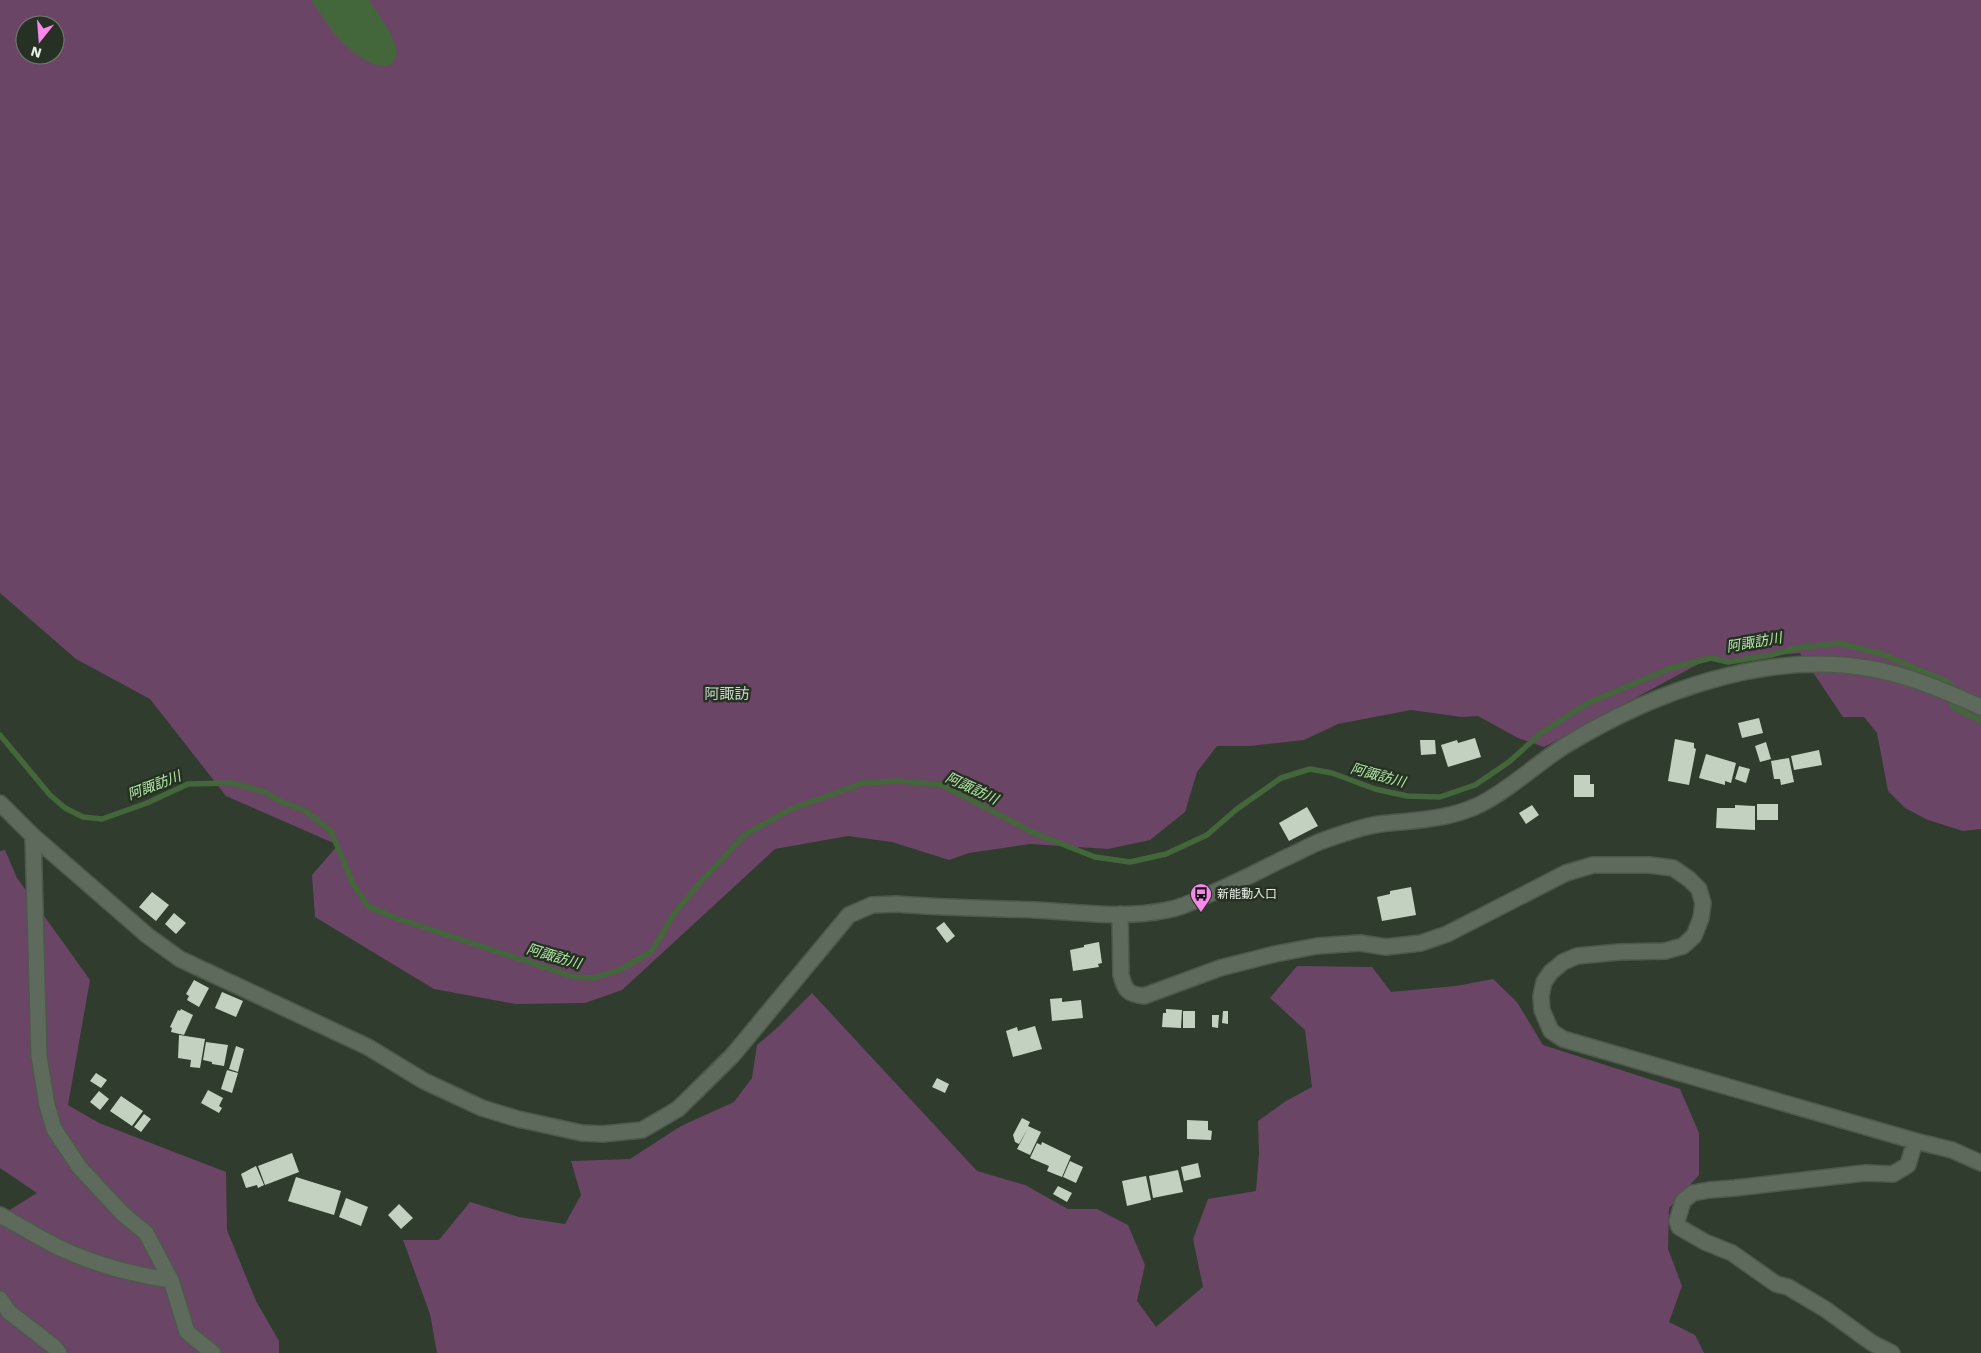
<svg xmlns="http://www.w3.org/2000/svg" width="1981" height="1353" viewBox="0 0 1981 1353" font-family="'Work Sans','Noto Sans JP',sans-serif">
<rect width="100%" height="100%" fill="#303c2e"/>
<path fill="#6b4566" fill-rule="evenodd" d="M0,0H1981V829L1963,831L1928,820L1905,808L1888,791L1877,733L1864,717H1843L1800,653L1704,661L1544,747L1518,738L1478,716L1462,717L1411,710L1338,724L1304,740L1250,746H1217L1197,772L1185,812L1150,840L1108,849L1030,844L969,853L949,860L892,842L848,836L775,849L622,990L585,1003L516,1004L434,989L315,917L312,875L338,845L226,796L150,699L76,659L0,593ZM25,25H55V55H25Z
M5,850L17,878L90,980L68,1105L99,1123L226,1172L227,1230L256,1301L279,1341V1353H0V1216L37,1193L0,1168V851Z
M1297,966L1372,967L1391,992L1456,986L1493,979L1517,1002L1543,1045L1680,1089L1699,1133V1175L1669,1208L1668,1249L1682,1286L1669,1322L1695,1335L1704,1353H437L430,1314L403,1240H439L470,1202L519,1217L565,1224L581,1195L571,1161L630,1159L681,1126L734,1102L752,1078L757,1045L777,1028L812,993L977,1171L1025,1185L1068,1209H1097L1128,1225L1145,1265L1137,1301L1156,1327L1203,1287L1193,1239L1208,1199L1256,1191L1259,1154L1258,1121L1286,1101L1312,1087L1305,1030L1270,998Z"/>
<path fill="#43673b" d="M311,0H369L391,34L397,51C392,87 350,50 338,38C328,26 320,13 311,0Z"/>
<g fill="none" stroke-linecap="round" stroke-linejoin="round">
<path stroke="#43673b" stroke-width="5.5" d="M0,735L50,795L65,808L83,817L102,819L147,803L188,784L232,783L265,792L282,802L304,810L331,831L353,884L368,906L393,917L574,977L594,978L619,970L652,951L673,915L704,878L746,834L791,809L863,783L899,781L942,785L1034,833L1095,857L1130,862L1166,854L1207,835L1237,809L1281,778L1310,769L1332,773L1375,789L1407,796L1440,797L1475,785L1509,762L1541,733L1588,703L1671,668L1711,658L1728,662L1771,655L1796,648L1839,643L1882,654L1950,683L1953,707L1981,721"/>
</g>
<path fill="#c3d2c0" d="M1759,718L1763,733L1742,738L1738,723Z
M1475,738L1481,757L1448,767L1441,745L1457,740L1458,743Z
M1675,739L1694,743V748L1696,749L1689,785L1668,781Z
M1420,740H1435L1436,754L1421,755Z
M1766,742L1771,759L1760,762L1755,746Z
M1819,750L1822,765L1794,770L1791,756Z
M1706,754L1736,763L1731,783L1725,781V785L1699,778Z
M1789,758L1794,782L1781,785L1780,779H1774L1771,761Z
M1739,766L1750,769L1746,783L1735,779Z
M1574,775H1590V784H1594V797H1574Z
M1757,804H1778V820H1757Z
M1532,805L1539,815L1526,824L1519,813Z
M1735,805L1755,806V830L1716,828L1717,808H1735Z
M1307,807L1318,826L1289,841L1279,823Z
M1411,887L1416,915L1382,921L1377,897L1390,894V891Z
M152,892L169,905L156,921L139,907Z
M174,913L186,923L176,934L165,924Z
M944,922L955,936L947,943L936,928Z
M1099,942L1102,963L1098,964L1099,967L1073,971L1070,950L1084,947V945Z
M194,980L209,988L199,1007L187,1000L189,996L186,994Z
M222,992L243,1001L236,1017L215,1008Z
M1062,998V1002L1081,1000L1083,1018L1052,1021L1050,999Z
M181,1009L193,1015L184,1035L171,1032L172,1028L170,1027L178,1010L180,1011Z
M1166,1009L1182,1010L1181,1028L1162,1027L1163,1013H1166Z
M1183,1011H1195V1028H1183Z
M1223,1011H1228V1024L1222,1023Z
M1212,1015H1219L1218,1028L1212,1027Z
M1035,1026L1042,1049L1013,1057L1006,1031L1017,1027L1018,1031Z
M179,1035L205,1039L200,1068L190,1067L191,1060L178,1058Z
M206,1042L228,1045L224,1066L212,1064V1062L203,1060Z
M236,1046L244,1049L238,1072L229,1069Z
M227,1070L238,1073L232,1093L221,1089Z
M96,1073L107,1080L101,1088L90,1081Z
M937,1078L949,1084L945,1093L932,1087Z
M208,1090L223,1098L219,1106L222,1108L219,1113L201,1103Z
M99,1091L109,1099L100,1110L90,1102Z
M121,1096L143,1111L132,1126L110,1111Z
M144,1114L151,1119L141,1132L134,1127Z
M1022,1118L1030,1122L1028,1126L1041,1132L1030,1155L1017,1149L1028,1128L1019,1144L1015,1142L1013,1135Z
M1187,1120L1208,1121V1130L1212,1131L1211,1140L1187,1139Z
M1042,1142L1071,1156L1062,1177L1047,1171L1049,1166L1030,1158L1037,1143L1041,1145Z
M292,1153L299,1172L265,1185L258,1166Z
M1070,1161L1083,1167L1076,1183L1063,1177Z
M1198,1163L1201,1177L1184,1181L1181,1167Z
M256,1166L264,1185L258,1188L257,1185L246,1188L241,1174Z
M1178,1170L1183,1192L1153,1198L1149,1176Z
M1146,1176L1151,1200L1127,1206L1122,1181Z
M296,1177L341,1191L334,1215L288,1201Z
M1058,1186L1072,1193L1067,1202L1053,1194Z
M346,1198L368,1207L361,1226L339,1217Z
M399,1204L413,1218L401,1229L388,1215Z"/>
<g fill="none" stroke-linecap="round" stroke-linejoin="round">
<g stroke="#4e584c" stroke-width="18">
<path id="minor" d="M0,803L33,836L148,936L180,959L368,1047L424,1081L482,1108L518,1119L582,1133L603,1134L642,1130L678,1109L732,1056L849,915L872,905L897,904C943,908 989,908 1035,910C1078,912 1125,919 1167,910C1180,908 1193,902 1205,896C1232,885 1257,872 1283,859C1295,854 1307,847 1319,842C1338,835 1360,827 1380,824C1415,820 1449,820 1481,804C1512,788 1537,763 1566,745C1653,692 1764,651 1867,668C1906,674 1945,691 1981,707
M33,836L39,1056L47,1105L54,1129L80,1168L123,1214L146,1233L171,1280L187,1332L213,1353
M1120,914L1121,975C1125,991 1128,994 1144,996L1220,968L1275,954L1317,946L1360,943L1386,947L1421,943L1447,934L1566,873L1593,865H1649L1673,868L1689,879L1699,889L1703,903L1701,918L1694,936L1683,946L1665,951L1619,952L1577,956L1563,962L1551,972L1544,982L1541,996L1542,1010L1551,1031L1563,1039L1915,1141L1952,1150L1981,1163
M0,1215C21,1226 42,1240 64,1250C98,1265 134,1275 171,1280
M0,1299L9,1312L53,1346L59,1353
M1892,1353L1872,1343L1825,1309L1788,1287L1776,1284L1732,1253L1705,1242L1679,1227L1677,1221L1683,1201L1693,1193L1709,1190L1735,1188L1865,1173L1893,1174L1908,1165L1915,1141"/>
</g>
<use href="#minor" stroke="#5e6a5b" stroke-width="15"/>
</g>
<defs>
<g id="bus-pin" transform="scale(1.125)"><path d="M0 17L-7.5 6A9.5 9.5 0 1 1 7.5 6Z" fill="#f888ea" stroke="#263124"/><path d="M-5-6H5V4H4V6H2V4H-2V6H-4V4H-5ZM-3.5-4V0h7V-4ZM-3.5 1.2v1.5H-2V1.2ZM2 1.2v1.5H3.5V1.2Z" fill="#111"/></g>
</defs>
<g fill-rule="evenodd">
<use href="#bus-pin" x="1201" y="894"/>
</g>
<g text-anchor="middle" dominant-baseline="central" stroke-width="5" stroke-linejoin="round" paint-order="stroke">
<g font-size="12" fill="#e7efe6" stroke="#263124" text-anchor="start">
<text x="1217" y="894">新能動入口</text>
</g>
<g font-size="14" font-style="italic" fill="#b2eaa5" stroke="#263124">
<text transform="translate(1754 642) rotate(-10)">阿諏訪川</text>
<text transform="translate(1378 775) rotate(15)">阿諏訪川</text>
<text transform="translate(154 785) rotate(-21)">阿諏訪川</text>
<text transform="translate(972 788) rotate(25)">阿諏訪川</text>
<text transform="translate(554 956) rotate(16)">阿諏訪川</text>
</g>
<g font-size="15" fill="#c7d6c4" stroke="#263124">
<text x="727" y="694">阿諏訪</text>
</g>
</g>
<g transform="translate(40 40) rotate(197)"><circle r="24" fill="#263124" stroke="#737d72"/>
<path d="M0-4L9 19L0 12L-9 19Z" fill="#f888ea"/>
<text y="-8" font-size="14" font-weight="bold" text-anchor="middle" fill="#e7efe6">N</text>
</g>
</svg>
